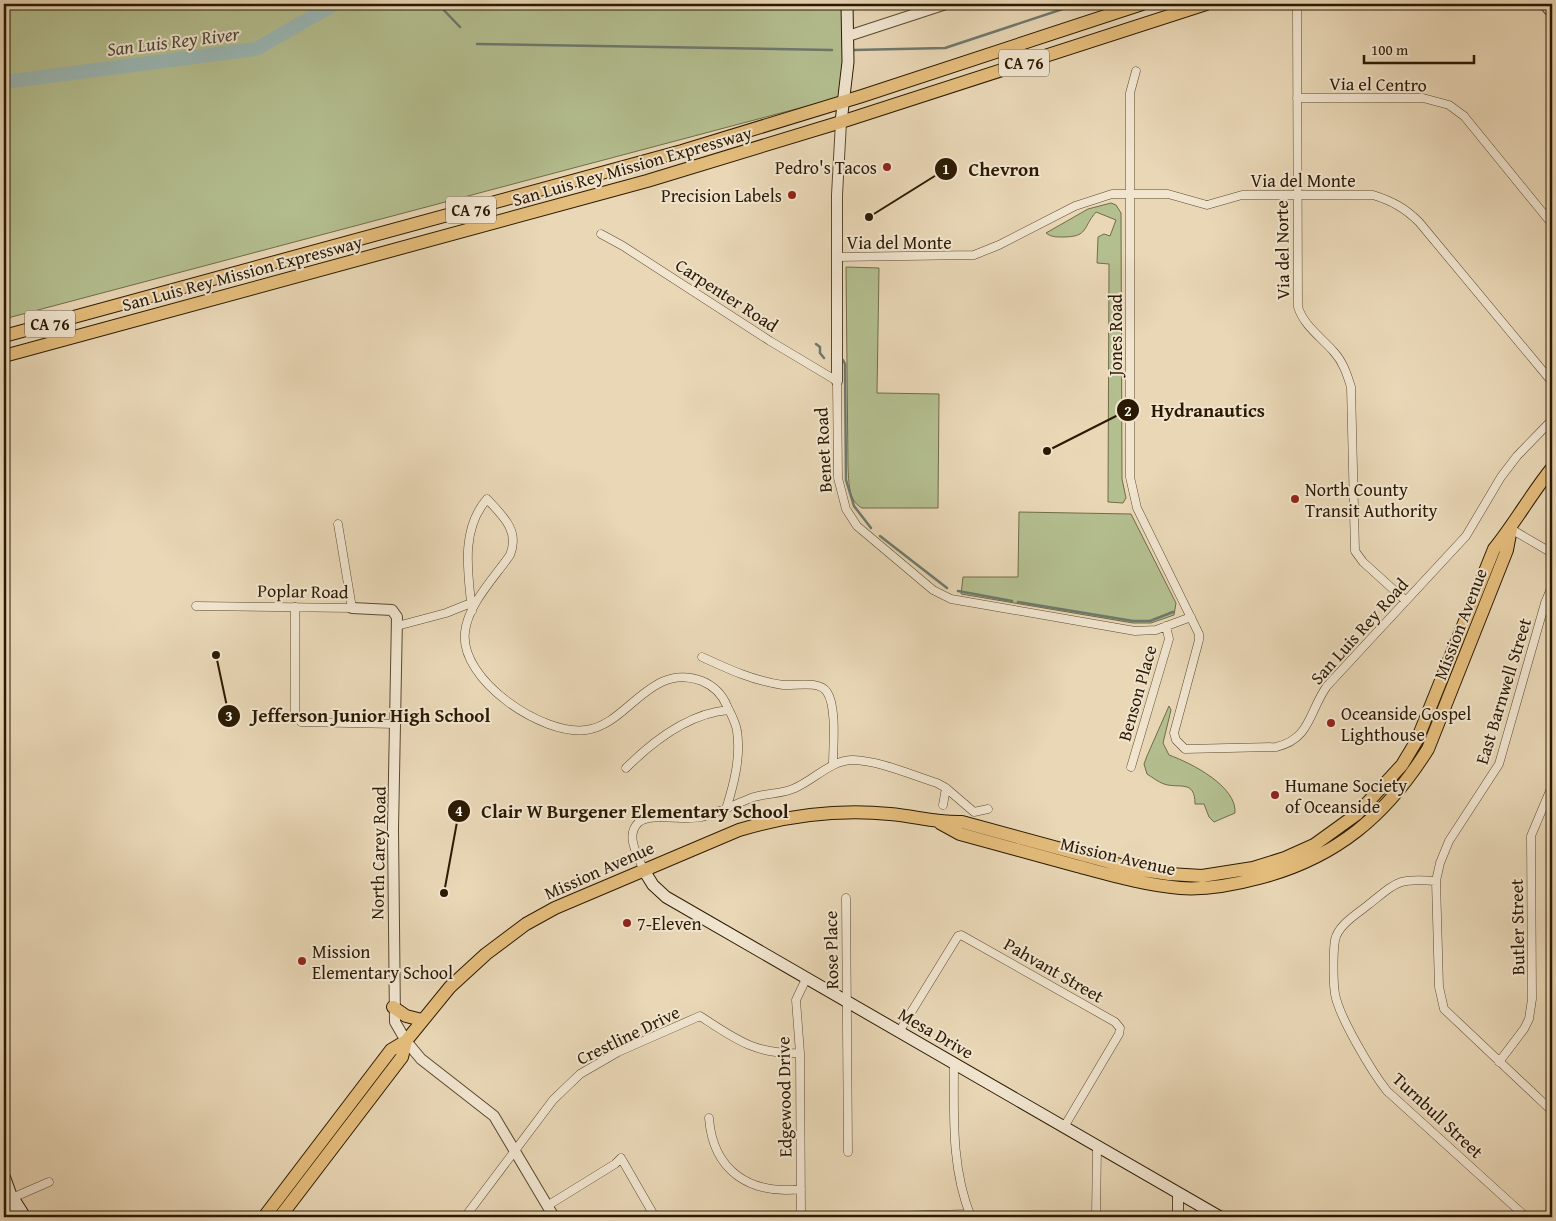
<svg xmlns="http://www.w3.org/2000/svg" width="1556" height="1221" viewBox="0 0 1556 1221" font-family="'Gentium Book Plus',serif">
<rect width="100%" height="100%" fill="#e9d7b6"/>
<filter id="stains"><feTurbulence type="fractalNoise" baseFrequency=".004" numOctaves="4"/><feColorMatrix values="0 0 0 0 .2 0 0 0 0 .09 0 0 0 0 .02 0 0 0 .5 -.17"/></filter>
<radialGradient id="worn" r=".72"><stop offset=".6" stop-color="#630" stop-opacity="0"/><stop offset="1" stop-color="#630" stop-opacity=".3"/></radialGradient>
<path fill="#b4bf90" stroke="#706c49" d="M4,4H847L845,96L4,319Z
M1111,203L1116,205L1121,213L1122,479L1126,498L1123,503L1108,502L1109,264L1097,263L1098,237L1104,234L1110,236L1116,220L1096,212C1082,228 1089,237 1062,237C1056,237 1051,237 1046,233L1088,209Z
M846,267L879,268L877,393L939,394L938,508H862C848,501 849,482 848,467Z
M1019,512L1131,514L1176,603L1174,615L1151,623H1133L961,594L963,577H1018Z
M1169,706L1171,710L1163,743L1169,755C1191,763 1237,786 1235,813L1214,822L1209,817L1204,804H1195C1195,779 1179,789 1164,784C1158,782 1152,777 1147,774L1144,764L1147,756Z"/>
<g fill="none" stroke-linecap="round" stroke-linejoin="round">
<path stroke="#6e796e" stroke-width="2.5" d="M438,4L460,27
M477,44L832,50
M854,50L945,48L1078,4
M816,344L820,347V353L824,358
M843,360L845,364L846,480L854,506L871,528
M880,536L947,588
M958,591L1012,601
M1018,602L1133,621H1150L1173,612"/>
<path stroke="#9ab8b6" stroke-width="14" d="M4,82L256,49L335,4"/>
<g stroke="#5a492f" stroke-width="9">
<path id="minor" d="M1297,8L1298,307C1304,326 1321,337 1334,352C1343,362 1347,374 1351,387L1355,551L1363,562L1406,601
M1136,71L1130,93V477L1137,508L1199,634V640L1174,733L1176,740L1185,749L1276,747C1311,739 1309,711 1327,686L1466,536L1501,477L1517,456L1552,420
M1297,98H1423L1449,105L1464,116L1552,224
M601,234L623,246L770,341L837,381L838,478L846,509L857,526L933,590L951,599L1135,631L1156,630L1191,617
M837,257L974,255L999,245L1075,206L1112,194H1168L1207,205L1242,195H1373C1392,201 1405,208 1419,222L1552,382
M1511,529L1552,553
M1552,586L1545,603L1499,764L1449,841L1440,863L1436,881L1439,987L1444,1009L1552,1111
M196,606L352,608L338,524
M295,607V714L301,722L396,724
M472,611C468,573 460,530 487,499C503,516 520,531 510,555C495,577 468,604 465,632C459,680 543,736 586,730C628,725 650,661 702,681C714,686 722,694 727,706C731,714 736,723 737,731C741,757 734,784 726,809
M397,626L446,613L471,603
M702,657C728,669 754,681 783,685C796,686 819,680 827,692C837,707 833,747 833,765
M1131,767L1169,639L1166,626
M626,768C654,740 689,713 729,710
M943,805L946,788
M643,869C638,855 625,836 638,823C649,812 685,821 701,817C719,813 737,803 754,797C767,793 783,794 795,788C814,780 831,760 853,760C881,761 911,775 937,783L946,788L974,812L988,809
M1436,881C1398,878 1398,881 1368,905C1357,914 1338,925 1335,940C1333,952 1333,982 1335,994C1339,1017 1372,1072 1387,1091L1526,1217
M846,898L848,1152
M899,1032L958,936L961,935L1115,1022L1120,1028L1119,1034L1064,1127
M1499,1062L1524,1029L1529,1019L1532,999L1531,836L1552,786
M954,1064C954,1116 951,1168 971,1217
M709,1118C713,1171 750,1195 801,1189
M12,1198L49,1182
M547,1206L615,1164L621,1158L655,1217
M889,1216L969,1214
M465,1217L553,1100L580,1074L618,1052L700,1016C735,1039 756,1055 800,1053
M801,1217L800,1053L796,1000L806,979
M1096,1217L1097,1146"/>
</g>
<g stroke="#5a492f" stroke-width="12">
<path id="tertiary" d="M1544,4L1552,13
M848,36L946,4
M837,381V195L841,122
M352,608L392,610L397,617L393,829L395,1022L406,1041L421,1059L494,1116L554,1217
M1178,1193V1217"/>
</g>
<g stroke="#2b1a02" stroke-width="13">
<path id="secondary" d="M841,122L848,62L847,4
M643,869L653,885L666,897L1220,1217
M4,1176L12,1198L15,1217
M15,1201L25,1217"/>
</g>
<g stroke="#2b1a02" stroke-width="14">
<path id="primary" d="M940,823L960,834C999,845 1038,855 1077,866C1111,875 1145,885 1180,888C1207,890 1233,885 1259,878C1336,858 1386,816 1428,749L1507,550L1511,529
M393,1007L406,1016L422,1020
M264,1217L391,1050L406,1041L450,987L486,954L526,924L555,908L739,830C789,815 838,809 890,814C915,816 936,823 962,822L1135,869L1169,874L1202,876L1253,868L1285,858L1314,845L1357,814L1402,765L1417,740L1494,549C1515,523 1531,494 1552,468
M280,1217L402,1057L406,1041"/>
</g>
<g stroke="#2b1a02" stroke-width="14">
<path id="trunk" d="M4,336L682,151L862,96L1142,4
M4,356L647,181L841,122L1206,4"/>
</g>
<use href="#minor" stroke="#f1e5d0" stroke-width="8"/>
<use href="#tertiary" stroke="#f1e5d0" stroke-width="10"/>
<use href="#secondary" stroke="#f1e5d0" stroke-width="11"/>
<use href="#primary" stroke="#e4bc7b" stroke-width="12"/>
<use href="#trunk" stroke="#e4bc7b" stroke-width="12"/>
</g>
<g fill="#8f2418" stroke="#f1e5d0" stroke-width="2">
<circle cx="887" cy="167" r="5"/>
<circle cx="792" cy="195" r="5"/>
<circle cx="1295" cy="499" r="5"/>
<circle cx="1331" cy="723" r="5"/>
<circle cx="1275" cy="795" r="5"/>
<circle cx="627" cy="923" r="5"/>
<circle cx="302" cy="961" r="5"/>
</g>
<g text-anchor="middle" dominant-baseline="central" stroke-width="4" stroke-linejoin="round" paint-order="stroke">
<g fill="#f1e5d0" stroke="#665740" stroke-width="1">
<rect x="999" y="49.5" width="50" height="27" rx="4"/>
<rect x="446" y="196.5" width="50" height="27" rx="4"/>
<rect x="25" y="310.5" width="50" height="27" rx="4"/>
</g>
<g font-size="16" font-weight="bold" fill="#2b1a02">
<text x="1024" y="63">CA 76</text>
<text x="471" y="210">CA 76</text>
<text x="50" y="324">CA 76</text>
</g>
<g font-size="18" fill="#2b1a02" stroke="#f1e5d0">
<text transform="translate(1378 84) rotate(1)">Via el Centro</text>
<text transform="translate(632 166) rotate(-16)">San Luis Rey Mission Expressway</text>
<text x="1303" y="180">Via del Monte</text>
<text x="899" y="242">Via del Monte</text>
<text transform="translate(1282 250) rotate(-91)">Via del Norte</text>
<text transform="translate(242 273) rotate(-15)">San Luis Rey Mission Expressway</text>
<text transform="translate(727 295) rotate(33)">Carpenter Road</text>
<text transform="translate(1115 335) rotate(-90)">Jones Road</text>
<text transform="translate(823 450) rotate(-93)">Benet Road</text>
<text transform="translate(303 591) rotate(1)">Poplar Road</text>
<text transform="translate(1460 624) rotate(-69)">Mission Avenue</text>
<text transform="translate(1359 631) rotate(-48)">San Luis Rey Road</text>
<text transform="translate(1503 691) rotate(-73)">East Barnwell Street</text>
<text transform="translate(1137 693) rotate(-74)">Benson Place</text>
<text transform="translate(378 853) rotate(-89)">North Carey Road</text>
<text transform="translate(1118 856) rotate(13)">Mission Avenue</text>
<text transform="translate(599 870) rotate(-24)">Mission Avenue</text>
<text transform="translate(1517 927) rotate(-91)">Butler Street</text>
<text transform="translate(831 950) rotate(-91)">Rose Place</text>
<text transform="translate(1054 970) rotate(30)">Pahvant Street</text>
<text transform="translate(936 1033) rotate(30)">Mesa Drive</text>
<text transform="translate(628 1035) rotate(-26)">Crestline Drive</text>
<text transform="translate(784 1097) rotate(-91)">Edgewood Drive</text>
<text transform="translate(1438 1115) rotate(43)">Turnbull Street</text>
</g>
<g font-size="18" fill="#2b1a02" stroke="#f1e5d0" text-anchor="start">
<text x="877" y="167" text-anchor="end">Pedro's Tacos</text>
<text x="782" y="195" text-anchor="end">Precision Labels</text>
<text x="1305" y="489">North County<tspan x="1305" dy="21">Transit Authority</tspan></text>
<text x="1341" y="713">Oceanside Gospel<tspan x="1341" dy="21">Lighthouse</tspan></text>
<text x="1285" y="785">Humane Society<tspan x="1285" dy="21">of Oceanside</tspan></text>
<text x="637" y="923">7-Eleven</text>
<text x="312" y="951">Mission<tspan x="312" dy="21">Elementary School</tspan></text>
</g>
<g font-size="19" font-style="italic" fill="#4c4938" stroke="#f1e5d0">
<text transform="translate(173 41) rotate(-7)">San Luis Rey River</text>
</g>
</g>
<path fill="none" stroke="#2b1a02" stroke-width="2" d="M869 217L946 169M1047 451L1128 410M216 655L229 716M444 893L459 811"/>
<g fill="#2b1a02" stroke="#f1e5d0" stroke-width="2">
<circle cx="869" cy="217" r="5"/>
<circle cx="1047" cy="451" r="5"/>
<circle cx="216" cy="655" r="5"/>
<circle cx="444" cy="893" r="5"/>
<circle cx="946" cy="169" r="12"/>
<circle cx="1128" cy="410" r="12"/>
<circle cx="229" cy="716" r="12"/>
<circle cx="459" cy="811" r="12"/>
</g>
<g font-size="15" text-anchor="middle" font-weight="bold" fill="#fff">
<text x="946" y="174">1</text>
<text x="1128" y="416">2</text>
<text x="229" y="721">3</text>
<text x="459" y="816">4</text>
</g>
<g font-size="19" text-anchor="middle" font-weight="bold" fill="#2b1a02" stroke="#f1e5d0" stroke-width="4" stroke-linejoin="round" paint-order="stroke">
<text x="1004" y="176">Chevron</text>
<text x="1208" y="417">Hydranautics</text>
<text x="371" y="722">Jefferson Junior High School</text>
<text x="635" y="818">Clair W Burgener Elementary School</text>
</g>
<rect width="1556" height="1221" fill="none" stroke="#e9d7b6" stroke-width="20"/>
<rect x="5" y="5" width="1546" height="1211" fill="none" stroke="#2b1a02" stroke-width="2.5"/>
<rect x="10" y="10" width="1536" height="1201" fill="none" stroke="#2b1a02"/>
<path d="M1364 55v8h110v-8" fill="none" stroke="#2b1a02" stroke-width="2.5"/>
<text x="1371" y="55" font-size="15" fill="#2b1a02" stroke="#f1e5d0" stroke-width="4" paint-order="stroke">100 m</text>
<rect width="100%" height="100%" filter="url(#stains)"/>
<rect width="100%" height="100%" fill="url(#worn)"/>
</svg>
